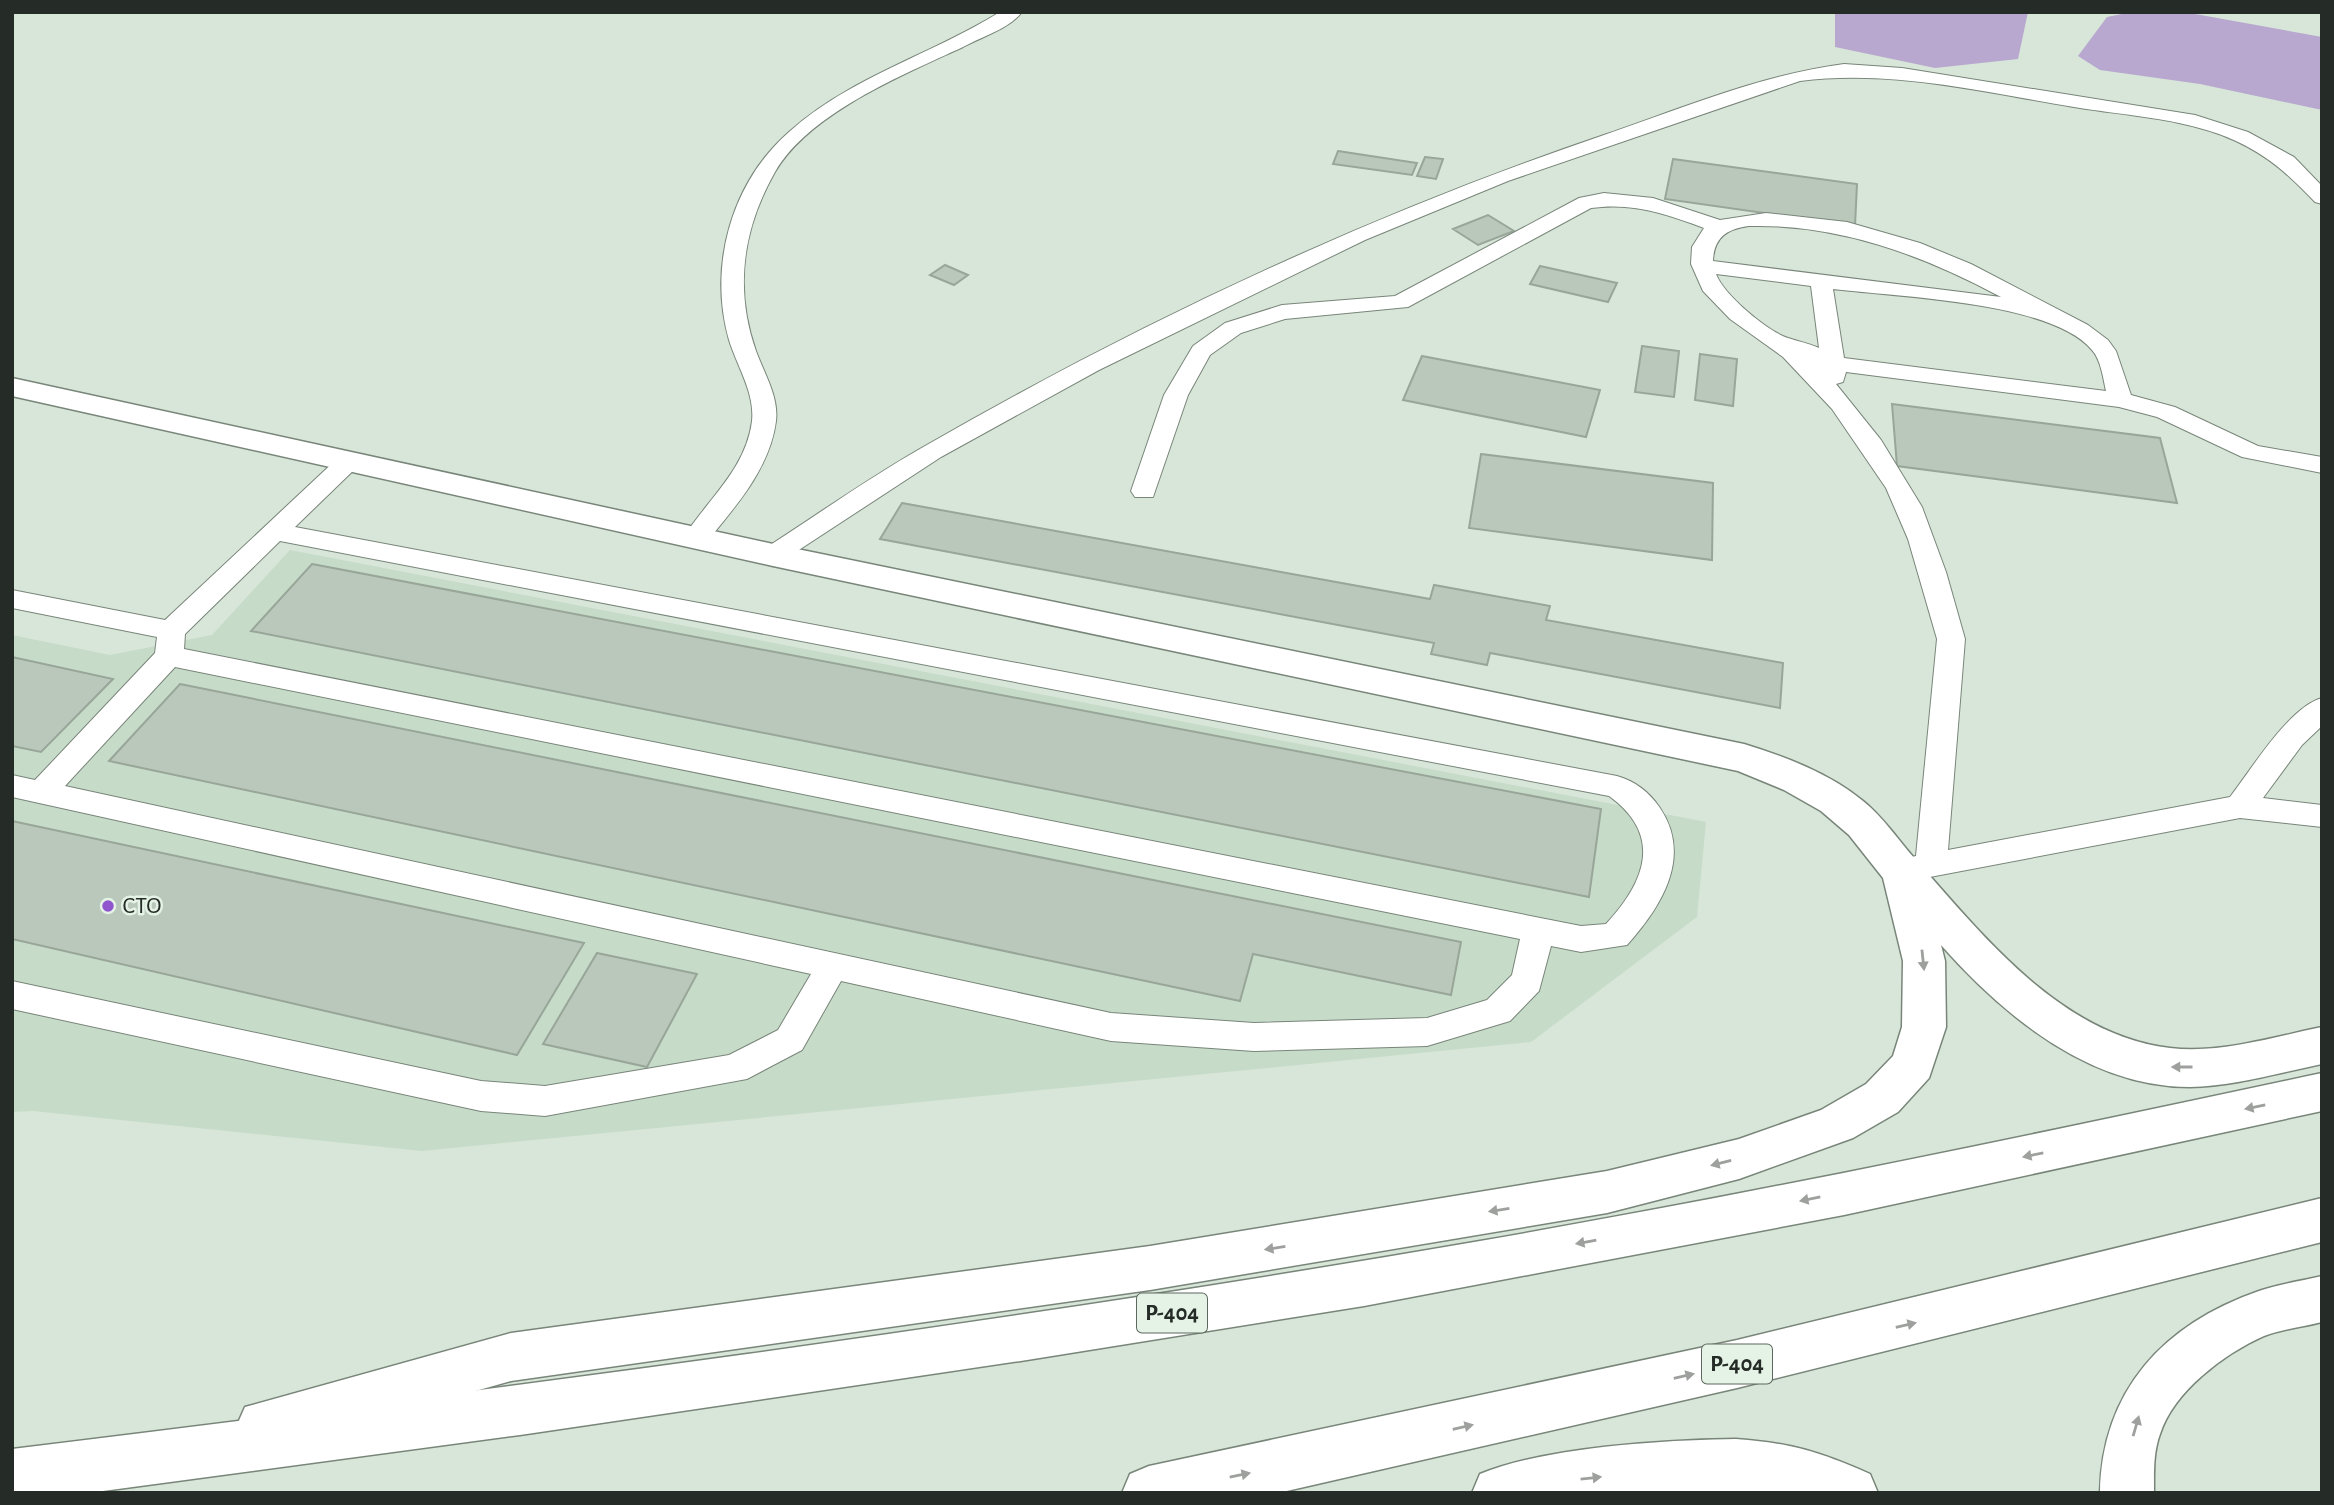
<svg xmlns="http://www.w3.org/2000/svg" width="2334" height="1505" viewBox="0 0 2334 1505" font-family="'Alegreya Sans',sans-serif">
<rect width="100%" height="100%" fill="#d7e6d8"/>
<path fill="#c7dbc9" d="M290,550L1706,822L1697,917L1531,1042L422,1151L33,1111L12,1112V635L110,655L212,635Z"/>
<path fill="#b8a7cf" d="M1749,12H2028L2018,59L1935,68L1835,47V13Z
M2132,12H2184L2322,37V110L2200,84L2100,70L2078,56L2107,17Z"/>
<path fill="#b9c8bb" stroke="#98a699" stroke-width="2" d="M1338,151L1417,163L1412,175L1333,164Z
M1425,157L1443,159L1436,179L1417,176Z
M1673,159L1857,184L1855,226L1665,199Z
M1488,215L1514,231L1478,245L1453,229Z
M945,265L968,275L954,285L930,275Z
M1540,266L1617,283L1608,302L1530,284Z
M1642,346L1679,351L1674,397L1635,392Z
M1700,354L1737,359L1733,406L1695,400Z
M1422,356L1600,390L1586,437L1403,400Z
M1892,404L2160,438L2177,503L1897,466Z
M1481,454L1713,483L1712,560L1469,528Z
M902,503L1430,599L1434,585L1550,606L1546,620L1783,663L1780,708L1490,653L1487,665L1431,654L1434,643L880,539Z
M312,564L1601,809L1589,897L251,631Z
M12,657L113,679L41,752L12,746Z
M180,684L1461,942L1451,995L1253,954L1240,1001L109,761Z
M12,821L584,943L517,1055L12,939Z
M597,953L697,974L647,1067L543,1044Z"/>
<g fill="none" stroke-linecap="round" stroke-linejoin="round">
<g stroke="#788579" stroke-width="2">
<path id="service" d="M1000,12H1022C1009,29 981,37 963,47C903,75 809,113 775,172C743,228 734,289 756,351C764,373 779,397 776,421C770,469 734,508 705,544L696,546L687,544L683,538C708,499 746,469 752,421C755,393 737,366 729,340C708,266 731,183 789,132C850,77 931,55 1000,12Z
M1844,64L1902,68L2195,115L2248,132L2294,157L2322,186V204L2315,202C2289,175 2270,157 2236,141C2188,119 2131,116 2080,108C1987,93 1893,69 1800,81L1508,181L1365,240L1099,370L941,457L782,561L773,564L764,561L760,555L764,549C817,515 870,477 925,446C1141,322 1368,215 1604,135C1683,108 1761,75 1844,64Z
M1604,193L1653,198L1720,220L1766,213L1847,222L1920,243L1971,264L2088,325L2108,340L2116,351L2131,395L2175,407L2258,446L2322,457V473L2242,457L2157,417L2119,407L1846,372L1843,382L1836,384L1881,440L1922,507L1946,572L1965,639L1948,850L2230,797C2251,770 2289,707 2322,698V726L2302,745L2263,798L2322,805V827L2240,818L1914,880L1903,877L1898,868L1903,859L1916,856L1937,639L1908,539L1886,488L1832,409L1783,357L1730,319L1703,291L1691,264L1692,247L1704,228C1667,214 1632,202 1591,208L1408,307L1285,319L1241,333L1210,355L1188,395L1153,497H1135L1131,491L1164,395L1193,346L1225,323L1282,305L1395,296L1579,198ZM1749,226C1840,224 1922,255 2001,297L1713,261C1714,237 1727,229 1749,226ZM1716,274L1811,286L1819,348C1808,343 1797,341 1788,338C1767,331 1724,295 1716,274ZM1833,289C1896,297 2051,301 2092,350C2101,360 2103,378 2106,391L1844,358Z
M348,454L357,457L361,462L357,467L295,527L1617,776C1635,781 1650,793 1660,808C1693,857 1661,907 1627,945L1581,952L1551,946L1539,991L1510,1021L1427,1046L1254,1051L1111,1041L841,981L802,1050L747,1079L545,1116L481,1111L12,1009V981L481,1081L545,1086L729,1055L778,1030L811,974L12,797V775L35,780L155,653L157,637L12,608V590L165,620L339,457ZM280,541L1609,796C1663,835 1646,881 1606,924L1581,926L184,649L185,634ZM175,667L1520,939L1512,975L1487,1000L1427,1018L1254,1023L1111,1013L65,786Z"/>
</g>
<g stroke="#788579" stroke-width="3">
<path id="minor" d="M12,378L773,544L1744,744C1786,757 1829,773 1863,801C1884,818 1898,840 1916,860C1984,937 2061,1035 2170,1048C2220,1054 2273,1037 2322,1027V1064C2278,1073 2235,1086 2190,1087C2089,1087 2004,1016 1941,945L1945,961L1946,1027L1929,1078L1898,1112L1853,1138L1739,1179L1607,1213L1150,1290L511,1381L263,1451L245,1443L237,1425L245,1407L511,1333L1150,1246L1607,1171L1739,1139L1821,1110L1866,1084L1893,1056L1902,1027L1903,961L1883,878L1849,835L1821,811L1784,790L1738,771L773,566L12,396Z
M2322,1276V1322C2303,1327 2282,1329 2264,1336C2224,1354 2174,1391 2160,1434C2153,1453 2154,1473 2154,1493H2100C2102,1390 2164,1324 2259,1291C2279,1284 2301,1281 2322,1276Z
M1736,1439C1792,1443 1820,1452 1870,1474L1878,1493H1472L1480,1474C1546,1447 1664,1440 1736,1439Z"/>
</g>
<g stroke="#788579" stroke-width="3">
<path id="trunk" d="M2322,1073V1111L1844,1215L1364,1306L1027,1360L520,1435L88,1493H12V1449C502,1389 993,1325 1480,1241C1762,1192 2042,1133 2322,1073Z
M2322,1198V1242L1737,1388L1278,1493H1122L1130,1474L1149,1466L1737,1340Z"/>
</g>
<use href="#service" fill="#fff" fill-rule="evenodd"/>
<use href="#minor" fill="#fff" fill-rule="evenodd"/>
<use href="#trunk" fill="#fff" fill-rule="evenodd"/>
</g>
<defs><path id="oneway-solid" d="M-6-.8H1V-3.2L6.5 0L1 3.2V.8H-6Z" transform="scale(1.75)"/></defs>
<g fill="#9da09d">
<use href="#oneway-solid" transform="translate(1923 960) rotate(84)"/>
<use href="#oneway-solid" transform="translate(2182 1067) rotate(180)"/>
<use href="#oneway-solid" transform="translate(2255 1107) rotate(168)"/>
<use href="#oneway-solid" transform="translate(2033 1155) rotate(169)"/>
<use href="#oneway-solid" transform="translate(1721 1163) rotate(166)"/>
<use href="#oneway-solid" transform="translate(1810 1199) rotate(169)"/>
<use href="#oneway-solid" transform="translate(1499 1210) rotate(171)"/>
<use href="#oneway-solid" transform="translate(1586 1242) rotate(170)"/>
<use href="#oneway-solid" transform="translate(1275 1248) rotate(171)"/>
<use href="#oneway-solid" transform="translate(1906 1325) rotate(-13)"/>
<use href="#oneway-solid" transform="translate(1684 1376) rotate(-13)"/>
<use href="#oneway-solid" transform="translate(2136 1426) rotate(-74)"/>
<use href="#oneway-solid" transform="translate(1463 1427) rotate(-13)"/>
<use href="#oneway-solid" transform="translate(1240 1475) rotate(-11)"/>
<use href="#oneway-solid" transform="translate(1591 1478) rotate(-6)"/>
</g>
<circle fill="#9156cd" stroke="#e4f3e5" stroke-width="2.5" cx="108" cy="906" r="7"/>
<g text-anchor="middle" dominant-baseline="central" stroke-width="5" stroke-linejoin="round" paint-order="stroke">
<g fill="#e4f3e5" stroke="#5e675f" stroke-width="2">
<rect x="1137" y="1293.5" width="70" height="39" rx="5"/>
<rect x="1702" y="1344.5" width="70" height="39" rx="5"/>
</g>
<g font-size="23" font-weight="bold" fill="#252b26">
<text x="1172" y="1313">Р-404</text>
<text x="1737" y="1364">Р-404</text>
</g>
<g font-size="24" fill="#252b26" stroke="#e4f3e5" text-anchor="start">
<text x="122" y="906">СТО</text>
</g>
</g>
<rect width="2334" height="1505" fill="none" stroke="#252b26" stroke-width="28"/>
</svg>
